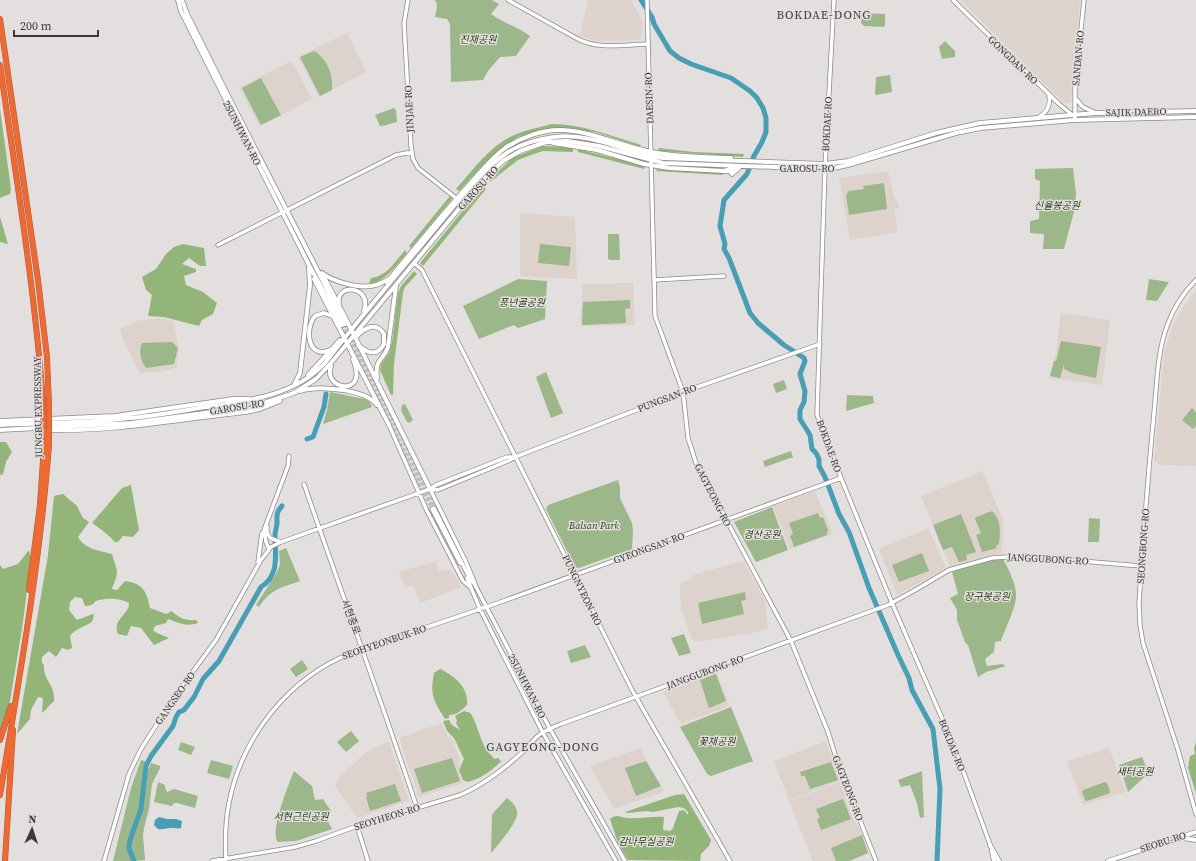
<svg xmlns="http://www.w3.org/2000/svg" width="1196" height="861" viewBox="0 0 1196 861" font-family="'Source Serif 4','Noto Sans KR',serif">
<rect width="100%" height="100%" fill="#e3dfde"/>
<path fill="#ded2cd" d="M588,0H631L642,21L641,38L638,40L600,41L591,40L580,35Z
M960,0H1080L1071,102L1066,103L1063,102Z
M347,33L366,72L319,97L298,57Z
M292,61L312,99L259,126L239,87Z
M888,171L895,200H897L899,208L894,210L898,232L850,240L839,178Z
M520,213L575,217L577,279L520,276Z
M633,283L635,325L582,326L580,322L583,284Z
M1196,290V466L1163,465L1159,464L1154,460L1164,353L1173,325L1181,310Z
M1061,313L1110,320L1102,385L1049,378L1056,353Z
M159,318L173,321L179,348L176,368L161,372L140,373L123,340L120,329L137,321Z
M982,471L1003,519L1002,553L950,567L921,496Z
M815,491L833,534L790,549L773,506Z
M928,528L946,568L897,595L879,549Z
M436,561L439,572L450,569L462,587L420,603L413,585L405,588L399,574V572Z
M743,561L765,600L768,629L748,634L695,642L691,637L681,609L680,584L692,578L693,575Z
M716,672L730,706L681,724L663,692Z
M442,723L447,735L452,739L460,760L459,769L463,783L419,797L399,738Z
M826,741L840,781L789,800L774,761Z
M389,742L409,801L357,818L335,786L342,775L365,753L378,746Z
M640,748L664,792L614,809L590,766Z
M1109,748L1126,792L1083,805L1067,761Z
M840,782L853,819L859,828L869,853L852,861H813L789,801Z"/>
<path fill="#9cb789" d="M433,0H492L499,4L491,14C503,23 518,27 530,36L516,56L500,57L488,71L483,80L451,82L450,24L447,19L435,17L437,7L436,1Z
M861,13L885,14V26L883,27L864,26L861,23Z
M945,41L955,51V57L942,59L939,47Z
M314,51C328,59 333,75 332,90L320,96L300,57Z
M890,75L892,92L876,95L875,93L876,77Z
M261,78L281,115L261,125L242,88Z
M394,108L396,110L397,122L382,126H380L375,115Z
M1073,168L1076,193L1075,208L1064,249H1043L1044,234L1030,233V221L1039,219L1040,181L1035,179V169Z
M884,183L887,209L849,215L846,195L849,191L864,189L863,186Z
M608,234H619L620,259L619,260H610L608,259Z
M540,244L571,247L569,266L538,263Z
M518,279L547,281L545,319L518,328L514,325L479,339L463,306Z
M1149,279L1169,282L1157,301L1146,300Z
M630,300V308L625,309L626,323L582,325L583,302Z
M1061,341L1101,347L1096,378L1072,373L1064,369V364L1060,378L1050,376L1054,361H1056Z
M172,342L178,348L174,364L146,368C141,361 138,352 142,343Z
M546,372L563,413L551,418L536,377Z
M784,380L787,389L776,393L773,384Z
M330,392L369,400L372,407L323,424L327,410Z
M847,395L873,396L874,403L846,411Z
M405,404L413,420L409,423L407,422L401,410L402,405Z
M1192,408L1196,412V426L1193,429L1182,420Z
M791,451L793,457L765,467L763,461Z
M618,480L620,487V498L632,523L633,532L632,549L579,568L575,567L546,509L548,505Z
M772,507L788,550L756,562L734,522Z
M992,511C1002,520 1000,533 999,544L996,546L997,548L982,552L976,535L981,533L975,519L976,517Z
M818,513L820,518L823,517L828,530L827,535L794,547L790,536L793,534L789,523Z
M961,514L976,552L966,555L967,560L959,562L952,547L943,550L933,525Z
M1089,518L1100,519L1099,542H1088Z
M286,548L300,581C280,588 271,589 259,607L256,605L276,574L280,565L279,551Z
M922,553L929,571L899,582L892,565Z
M997,559H1003C1008,568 1016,584 1016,594C1017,606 1005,629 1001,641L995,642L994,652L985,659L987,666L1002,664L1006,666L986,672L978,677L968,645L965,642L957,620V610L950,598L958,594L952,572L979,562Z
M745,592L746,600L741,601L744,614L702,624L698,603Z
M684,634L691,653L679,656L671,638Z
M585,645L591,657L571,663L567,651Z
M302,660L308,669L296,677L290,669Z
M716,674L726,701L709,708L700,680Z
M731,707L753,761L711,776L707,774L680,727Z
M351,731L359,741L346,752L337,742Z
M181,742L195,747L191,755L178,750Z
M1142,757L1149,773L1128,792L1119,765Z
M452,758L460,781L422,793L414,769Z
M141,760L148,762L145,767L139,808L129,839L128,848L132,861H113L131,788Z
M211,760L233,766L229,779L207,773Z
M646,761L661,786L636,796L625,768Z
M831,762L838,780L810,789L805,776H801L800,772Z
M151,763L160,766V768L152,784L149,809L144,828L143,836L145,859V860L135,861L131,844L143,809L148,770Z
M294,771L312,786L315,800L323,799L331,811C325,817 328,822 332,829L296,841L278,842C269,833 289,783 294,771Z
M922,771L924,817L920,818L917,803L910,785L901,787L898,780Z
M158,782L165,785V787L167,792L174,789L198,796L195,808L177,803H174L172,806L154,802Z
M1105,782L1107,783L1110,791V793L1087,801L1085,800L1082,792L1083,790Z
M395,784L401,801L370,811L366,797L367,796L366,793Z
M507,798C511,801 516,806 517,811C520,820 497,846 491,853L492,815L494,812Z
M843,799L851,819L821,830L817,819L820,818L816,809Z
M862,835L868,853L849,861H836L831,848Z"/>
<path fill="#93b57a" d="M0,109L11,189L10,194L0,198Z
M551,124C582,124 612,136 641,145L640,147L595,132L576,131L565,128L552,129L518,137L504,146L483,165L459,191L456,189C473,170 489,147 512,136C524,130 539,128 551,124Z
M542,146L573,147V152L543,151L531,155L518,160L490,182L489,180L512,158Z
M658,148L694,152L744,154L743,157L659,151Z
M578,149L645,166L644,169L578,152Z
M657,169L671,170L724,172L723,175L656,171Z
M483,186L486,189L423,266L420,263Z
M450,196L452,199L411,248L409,246Z
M0,217L8,244L0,242Z
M183,244L204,248L206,266H200L189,258L182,264L196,269V272L184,276L186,285L203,292L217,303L213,314L202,320L199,326L164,317L148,316L152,295L146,290L142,277L156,269L166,254L174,247Z
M405,250L407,253C396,265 386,282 369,284L371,278C387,276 395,262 405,250Z
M414,271L417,274L405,287L403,292L394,364L393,395H391L380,370L381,364L389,353L392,342L398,293L401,286Z
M0,442H6L12,452L6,462L3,474L0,475Z
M131,485L139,530L133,537L123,536L118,542H115C109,535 99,528 92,523L122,488Z
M63,494L77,506L83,518L89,522L78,537C84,549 101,551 112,554C118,573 119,571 112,589L117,590L125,581C142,583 147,591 150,608L166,614L172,611C178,618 187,621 196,620L198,623C186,627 179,623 168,619L166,623L155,626L153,630L157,633L169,638L154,645L141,628L131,626L127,636L118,634C112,619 129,615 129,603C119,598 110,598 99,600C93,601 95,606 85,606L82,598L75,597L70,602L69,610L77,620L93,614L94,615L92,622C84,627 75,629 70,636L72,648L68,650L62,648L56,657L49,651L42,657V663L44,665C43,677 50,681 53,691C54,694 54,698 54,701C49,705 47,709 42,713L43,698L38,697L31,710L30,719L17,734L48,555L54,496Z
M29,550L31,559L22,629L5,731L0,730V565L3,569L18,564Z
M440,669C455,676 469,688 467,705C462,710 457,715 449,715V718L445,719C433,699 430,696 434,673Z
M464,711C466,712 469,712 470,713C476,719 480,740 486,749C488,753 492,755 494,759L498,758L501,761C492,771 480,779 467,782L463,780L459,770L464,759L454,738L447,731L443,721L449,720L452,725L460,730L456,723L457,721L455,716Z
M1196,742V793L1188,768L1190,756L1195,754L1194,748Z
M684,794L711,840L709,846L701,854L700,861L628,860L618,843L610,819C617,813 620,818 628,818C640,819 652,816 664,817L663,830L670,831L673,828L679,811L684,810L688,815V812L684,808L678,807L653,812L646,811L628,813L625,812L675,795Z"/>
<path fill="#479eb5" d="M159,817L167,819H176L182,821L181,828C177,829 176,828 171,828C166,828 163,830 158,829L154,825L155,820Z"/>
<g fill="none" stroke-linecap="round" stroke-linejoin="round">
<path stroke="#479eb5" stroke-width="5" d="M641,0L652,17L654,24L670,51L679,58L691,64L731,78L750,91L757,98L763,108L766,118V132L762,142L754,156L747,174L724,200L720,226L725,244L724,249L729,258L750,313L758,323L784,345L804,358L805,361L800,374L805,391L804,402L800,410V419L810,435L812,449L816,453L819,459V466L825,477L839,514L849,532L869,588L898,655L909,678L912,690L933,729L940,789L937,861
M307,439L313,437L324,407L326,394
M134,861L129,848L130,840L141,809L146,766L151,756L173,726L176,717L179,712L184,710L194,697L203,679L219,661L261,587C280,575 275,555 275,535C275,531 277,527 277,523C277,514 276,513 282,506"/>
<path stroke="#c2bebd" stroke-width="3.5" stroke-dasharray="3.5 2" stroke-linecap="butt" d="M345,324L408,450L434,508
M342,325L405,453L432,509"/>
<g stroke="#8d8a88" stroke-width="5">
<path id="tertiary" d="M408,0L404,23L411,146L413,159L418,168L456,198
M508,0L576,38C597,50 624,45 647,44
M647,0L655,316L683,392L688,438L696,463L791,641L828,732L839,767L876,861
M834,0L825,167L817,415L841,478L892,603L954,746L991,847
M953,0L1059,104L1075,117
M1076,99L1083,107L1094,112
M1075,116V89L1084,0
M1039,117C1047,112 1051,106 1049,96
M218,245L396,155L412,152
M414,263L422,270L632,690L730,861
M654,280L724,276
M1196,280C1183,293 1173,309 1167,326C1157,353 1157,384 1154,413C1148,476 1143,540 1139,603L1140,625L1143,643L1178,750L1196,814
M389,425L427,511L463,581L470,587
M304,484C341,592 381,699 417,808
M430,489L466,562L475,584
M431,489L438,490L510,460L515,457L683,392L820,344
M434,508L470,579L475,585L550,729L625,861
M432,509L460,563
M267,526V532L270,538L281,542
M269,549L266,542L264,530L288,466L289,456
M258,562L262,533
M467,578L480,609L543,733L616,861
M357,826L368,861
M104,861L129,774L141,749L173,699L216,640L261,560L271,547L281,542L430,489L436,485L507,457H515
M212,861L295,847L316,841L357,826L460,795C485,784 505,768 526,749C530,744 534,739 539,735C545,730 554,727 561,724L888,605L917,589L949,570L992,558L1022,556L1141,566
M226,861C225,842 225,822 229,803C242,736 289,678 351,653L495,604L841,478"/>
</g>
<g stroke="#8d8a88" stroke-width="5.5">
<path id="secondary" d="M178,0L181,11L195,39L309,265L342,325
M182,0L187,14L225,90L345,324
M553,143L597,150L644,164L669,168L724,171L735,168
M726,171H730L732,174L739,168
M322,273C334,282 357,288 371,286C378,285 384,282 389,279
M324,277L349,325L430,489
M314,279L389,425
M387,282C413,250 439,218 467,187C479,174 490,159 505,148C520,138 543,129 562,130C590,131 616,144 643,150C672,157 702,157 731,158
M339,304C335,282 373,286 364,311
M356,337C364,328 376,321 384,334V344C377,357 367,353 358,345
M330,350C308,360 304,329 315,316L324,313L332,316
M331,366C324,385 352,394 356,378C358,371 355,365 353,359
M308,375L340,340
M377,378C375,357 382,363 388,347L396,286
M295,383L300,373L310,285L309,268
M300,391C318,385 365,389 377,405
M0,421L115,416L233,399H249
M0,425C43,423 87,423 130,418C153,416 176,412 199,408C241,402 294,397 325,363C358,320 394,278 429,236C453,208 477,173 508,152C521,144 538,139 554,137C591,132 627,153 663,158L825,164L848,161L936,133L980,123L1095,113L1196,111
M0,430L131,423L255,406L294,393L316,379L331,363L482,181L503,161L520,151L546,142L567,141L599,146L663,163L829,169L848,165L956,133L981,128L1074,120L1196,117
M46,430C113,432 179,419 246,412L260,409L280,401
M1183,838L1196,840
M990,845L999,861
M992,851L994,861
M1108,861L1196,832"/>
</g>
<g stroke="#b05936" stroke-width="6">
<path id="motorway" d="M0,19L38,280L47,357L49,405
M0,65C16,177 35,290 43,403
M29,590L40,505L44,446
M0,740L11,706
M0,795C19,679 40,563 49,445
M5,861L13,730"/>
</g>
<use href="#tertiary" stroke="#fff" stroke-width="3.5"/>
<use href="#secondary" stroke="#fff" stroke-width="4"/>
<use href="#motorway" stroke="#ee6a34" stroke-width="5"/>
<g stroke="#b05936" stroke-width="6" stroke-linecap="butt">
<path id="motorway-bridge" d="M43,403L44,446
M49,405V445"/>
</g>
<use href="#motorway-bridge" stroke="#ee6a34" stroke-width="5"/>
</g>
<g text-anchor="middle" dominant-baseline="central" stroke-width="3" stroke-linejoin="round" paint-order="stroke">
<g font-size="10" font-style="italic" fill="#243a10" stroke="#e3dfde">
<text x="478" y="39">진재공원</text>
<text x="1057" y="205">신율봉공원</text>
<text x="522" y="302">풍년골공원</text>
<text x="594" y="525">Balsan Park</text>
<text x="762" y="534">경산공원</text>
<text x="987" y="596">장구봉공원</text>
<text x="717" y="741">꽃재공원</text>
<text x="1135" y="771">새터공원</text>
<text x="301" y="816">서현근린공원</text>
<text x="646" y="841">감나무실공원</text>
</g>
<g font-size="10" fill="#3c3a3a" stroke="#e3dfde">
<text transform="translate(1078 58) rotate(-85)">SANDAN-RO</text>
<text transform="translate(1013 60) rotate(44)">GONGDAN-RO</text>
<text transform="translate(649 98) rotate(-92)">DAESIN-RO</text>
<text transform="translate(409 109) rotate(-93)">JINJAE-RO</text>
<text transform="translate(1136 112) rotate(-1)">SAJIK-DAERO</text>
<text transform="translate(827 124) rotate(-87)">BOKDAE-RO</text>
<text transform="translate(242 133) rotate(63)">2SUNHWAN-RO</text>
<text x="807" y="168">GAROSU-RO</text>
<text transform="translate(478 188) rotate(-48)">GAROSU-RO</text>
<text transform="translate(667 398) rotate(-21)">PUNGSAN-RO</text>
<text transform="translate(38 407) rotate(-91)">JUNGBU EXPRESSWAY</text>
<text transform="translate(237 407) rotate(-9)">GAROSU-RO</text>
<text transform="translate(829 446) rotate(70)">BOKDAE-RO</text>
<text transform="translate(713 495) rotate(63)">GAGYEONG-RO</text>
<text transform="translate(1143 546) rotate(-86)">SEONGBONG-RO</text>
<text transform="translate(649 548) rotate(-20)">GYEONGSAN-RO</text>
<text transform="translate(1048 559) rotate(3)">JANGGUBONG-RO</text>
<text transform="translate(582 590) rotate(64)">PUNGNYEON-RO</text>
<text transform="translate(351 617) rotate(69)">서현중로</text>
<text transform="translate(384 642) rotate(-19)">SEOHYEONBUK-RO</text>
<text transform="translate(705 672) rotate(-20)">JANGGUBONG-RO</text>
<text transform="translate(527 686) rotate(63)">2SUNHWAN-RO</text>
<text transform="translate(175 698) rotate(-55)">GANGSEO-RO</text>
<text transform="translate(952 745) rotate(68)">BOKDAE-RO</text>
<text transform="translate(848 788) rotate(69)">GAGYEONG-RO</text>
<text transform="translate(387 817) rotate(-17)">SEOYHEON-RO</text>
<text transform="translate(1163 842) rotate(-18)">SEOBU-RO</text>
</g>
<g font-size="12" letter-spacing="1" fill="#43403f" stroke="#e3dfde">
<text x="824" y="15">BOKDAE-DONG</text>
<text x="543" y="747">GAGYEONG-DONG</text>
</g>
</g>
<g transform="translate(32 829) rotate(3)" stroke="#e3dfde" stroke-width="3" paint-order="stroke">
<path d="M0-3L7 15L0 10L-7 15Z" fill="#3c3a3a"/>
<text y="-6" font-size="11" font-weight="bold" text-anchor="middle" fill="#3c3a3a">N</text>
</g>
<path d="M14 30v6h84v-6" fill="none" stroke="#3c3a3a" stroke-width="2"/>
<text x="20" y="30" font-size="12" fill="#3c3a3a" stroke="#e3dfde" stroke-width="3" paint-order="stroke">200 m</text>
</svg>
